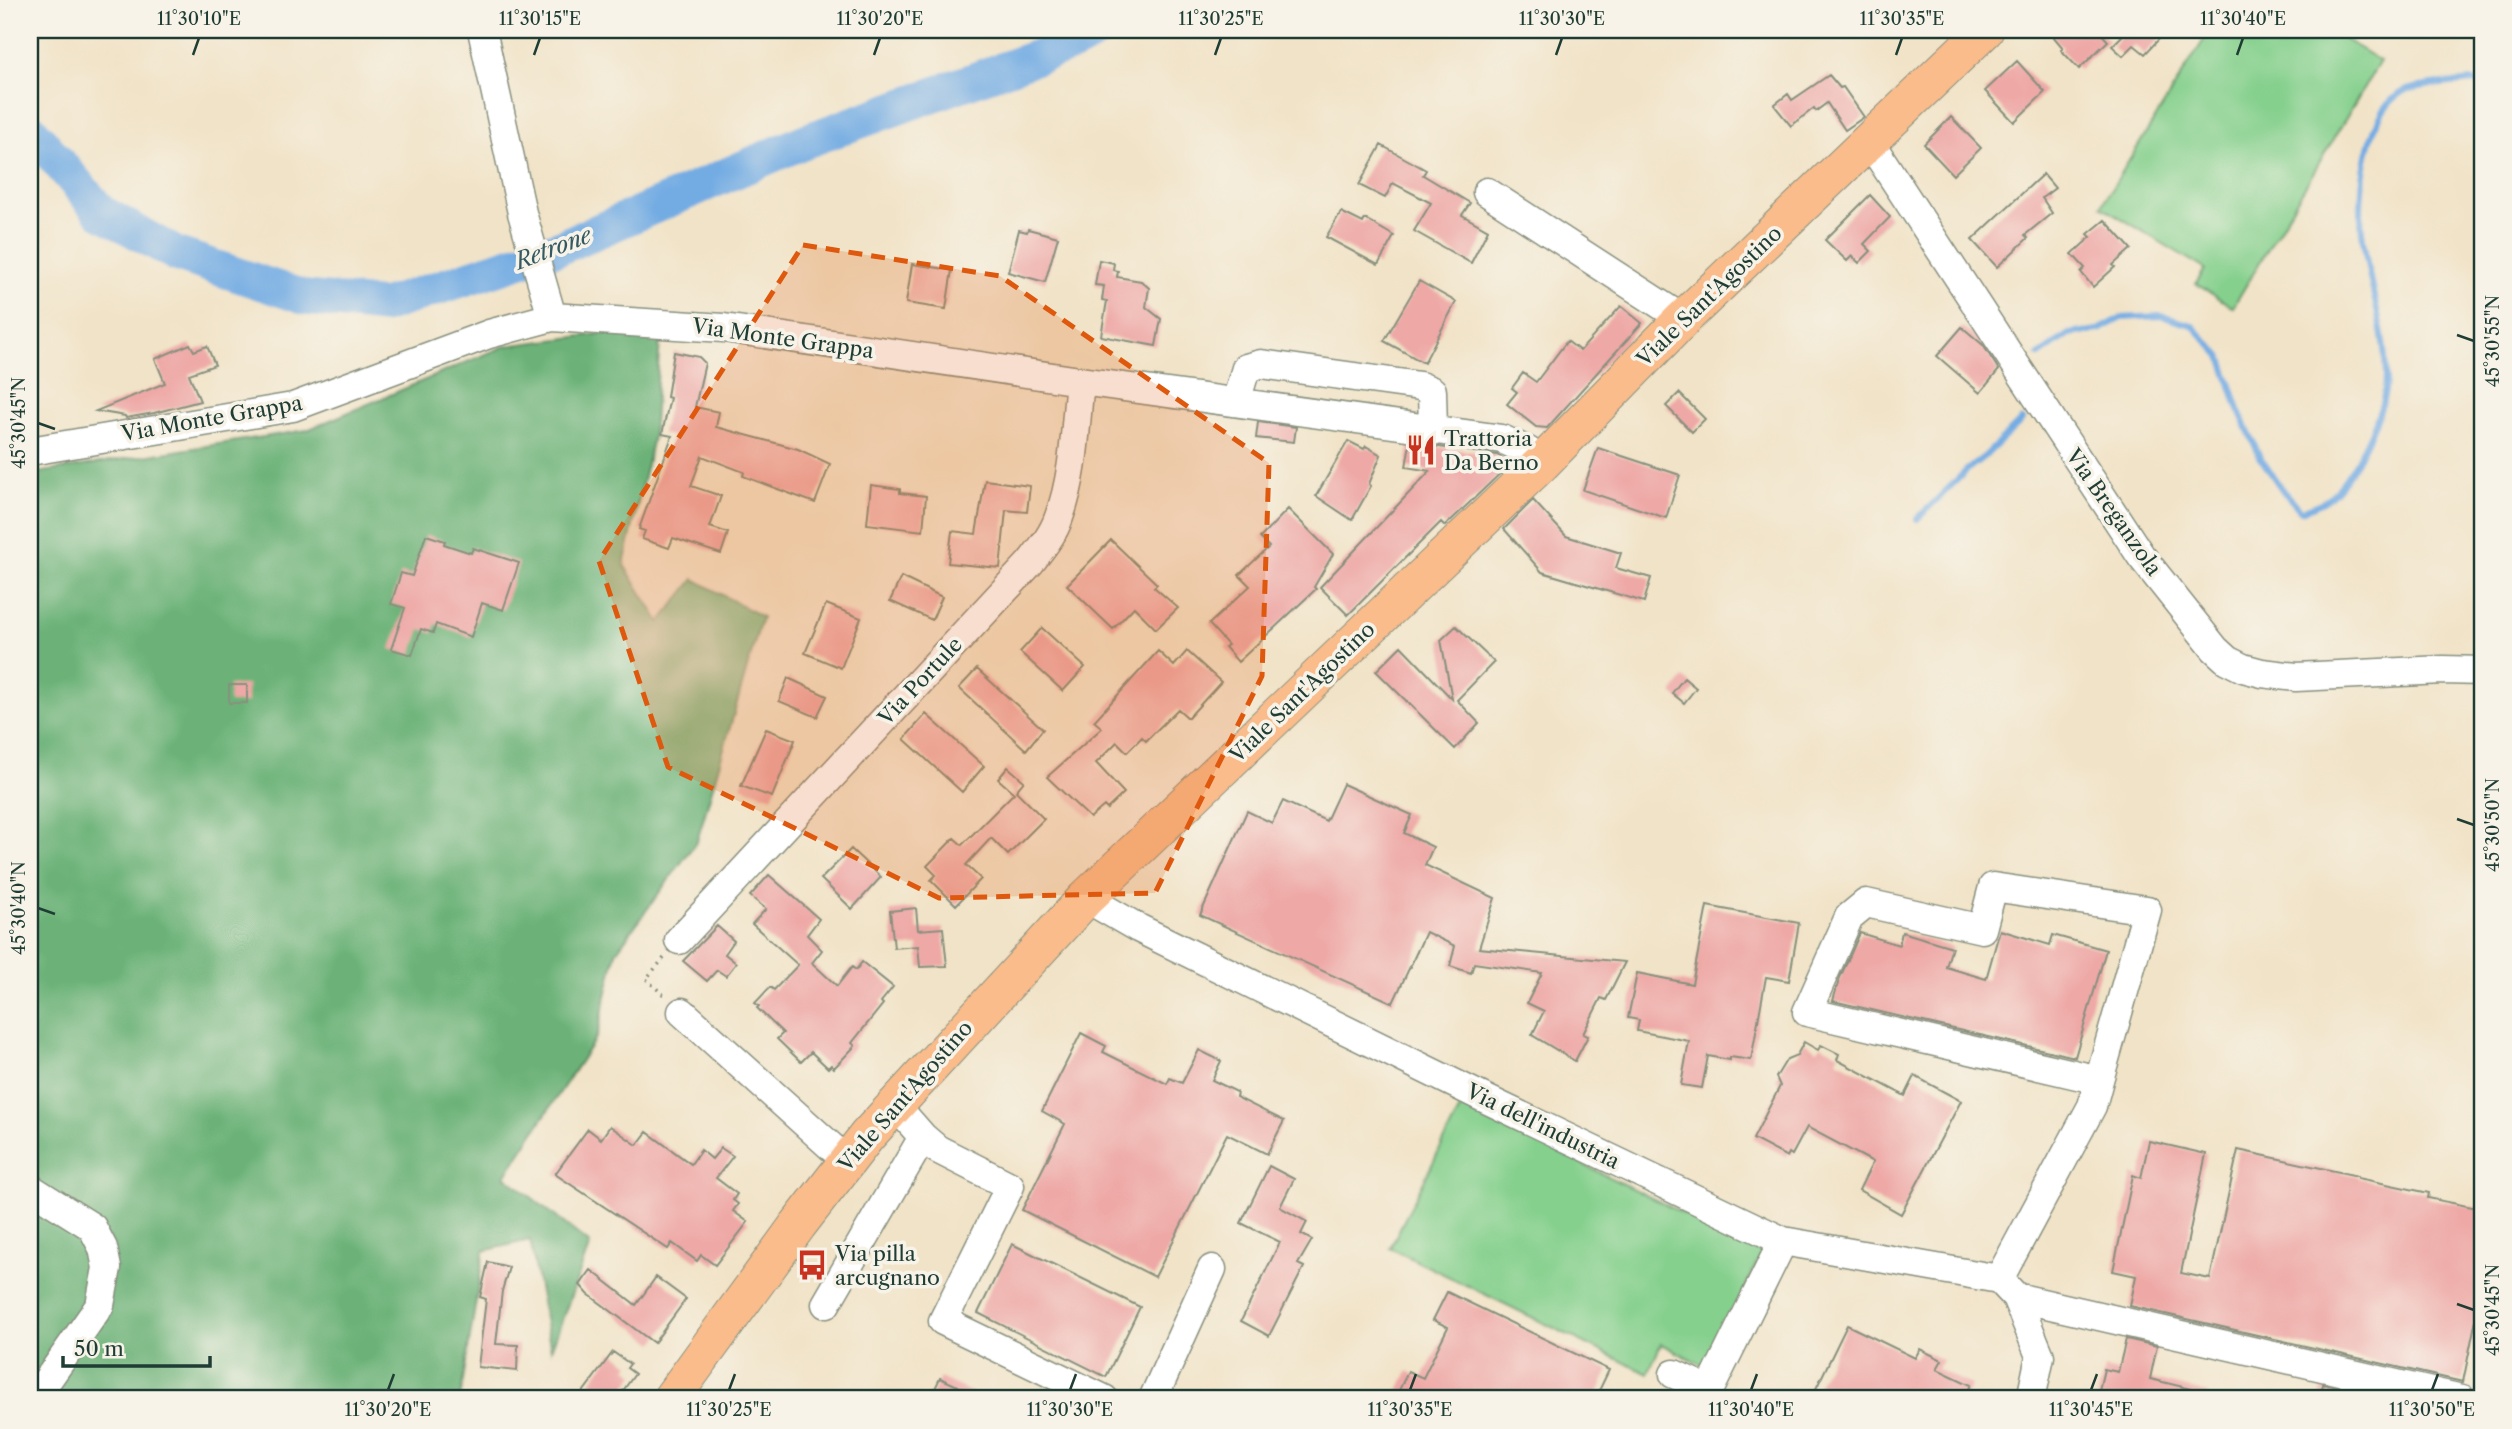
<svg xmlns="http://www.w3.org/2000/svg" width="2512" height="1429" viewBox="0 0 2512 1429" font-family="'Libre Caslon Text',serif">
<rect width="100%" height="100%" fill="#f7f3e8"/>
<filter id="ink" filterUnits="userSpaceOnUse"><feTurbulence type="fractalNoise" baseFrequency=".0143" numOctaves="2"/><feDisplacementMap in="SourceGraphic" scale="14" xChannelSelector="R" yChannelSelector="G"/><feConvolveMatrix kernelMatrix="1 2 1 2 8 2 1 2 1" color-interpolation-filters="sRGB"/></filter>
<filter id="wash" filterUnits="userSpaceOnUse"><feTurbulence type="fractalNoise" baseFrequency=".00686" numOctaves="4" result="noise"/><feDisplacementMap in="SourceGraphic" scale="28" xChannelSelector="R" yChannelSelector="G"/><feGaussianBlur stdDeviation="1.57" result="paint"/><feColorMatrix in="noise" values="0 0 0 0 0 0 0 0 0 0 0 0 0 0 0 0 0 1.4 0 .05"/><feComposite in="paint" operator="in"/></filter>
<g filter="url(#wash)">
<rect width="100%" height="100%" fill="#f1e3c7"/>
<path fill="#85d08d" stroke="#528660" stroke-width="2" d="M2210,30H2329L2380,61L2233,307L2196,284L2205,269L2101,206Z
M1462,1105L1762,1252L1708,1368L1661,1344L1648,1374L1390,1248Z"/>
<path fill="#6cb278" stroke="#467856" stroke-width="2" d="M661,326L653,437L624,565L660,622L694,579L762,617L697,841L616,952L597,1036L505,1176L590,1244L551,1350L530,1240L484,1251L460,1399H30V474L307,430L505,346Z"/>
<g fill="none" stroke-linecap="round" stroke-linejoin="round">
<path stroke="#73ace3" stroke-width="6" d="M2039,355L2069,334L2099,330L2121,318L2161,316L2192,325L2221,356L2239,410L2260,457L2283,491L2301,511C2309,508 2319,505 2326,500C2352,480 2386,411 2386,378C2386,330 2367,279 2362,231C2358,194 2366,108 2405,91C2420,84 2457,83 2474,81L2482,85
M1917,519L1968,469L1986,455L2022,420"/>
<path stroke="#73ace3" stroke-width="35" d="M30,129L101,212L176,254L306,298L383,306L561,247L803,142L1078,42L1100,30"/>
</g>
<g id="blocks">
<path fill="#eea8a6" d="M2048,30H2098L2108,41L2079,69L2061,50L2063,48Z
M2114,30H2151L2161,37L2145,54L2134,45L2123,56L2112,46L2122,36Z
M2017,61L2045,92L2014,122L1985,91Z
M1829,75L1840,88L1843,87L1864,117L1845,130L1827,103L1816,111L1814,108L1791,126L1774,105L1788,94L1792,100Z
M1951,117L1981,148L1953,175L1924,144Z
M1381,145L1426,170L1423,175L1470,203L1462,215L1488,230L1471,263L1414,231L1431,203L1393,183L1385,198L1359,185Z
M2043,174L2055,188L2042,198L2052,213L2025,235L2028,238L1997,267L1972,240Z
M1870,195L1890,217L1864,244L1871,251L1859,263L1852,256L1847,261L1825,240Z
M1341,212L1363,223L1365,219L1394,236L1378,265L1326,237Z
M2105,220L2131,249L2113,265L2115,267L2093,287L2081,272L2085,268L2072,254L2091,237L2088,234Z
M1028,229L1058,237L1045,282L1008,272L1019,230L1027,232Z
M1099,260L1114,263L1113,270L1118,271L1117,277L1141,281L1149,288L1146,307L1161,319L1156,346L1101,336L1107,301L1102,300L1104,286L1095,285Z
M912,264L952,270L946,309L906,303Z
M1419,281L1456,302L1424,363L1384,341Z
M1621,306L1642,323L1547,428L1536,427L1507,404L1517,392L1512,388L1523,373L1536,382L1567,341L1580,351Z
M1962,327L1983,345L1999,370L1980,393L1937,356Z
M190,344L194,351L207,346L215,365L189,374L200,401L154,413L126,418L125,416L96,411L165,383L155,359Z
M674,352L699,357L705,363L695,407L719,412L716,427L798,449L830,464L815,503L743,476L744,472L702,456L691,486L721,496L710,527L728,533L721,554L673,538L669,548L642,539L645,531L639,529L672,436L662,434L670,398L667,397Z
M1679,393L1705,419L1692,432L1666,406Z
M1258,422L1296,427L1294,442L1256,438Z
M1348,441L1364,449L1366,446L1381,455L1369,484L1371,486L1352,520L1316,496Z
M1410,443L1497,455L1502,458L1505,469L1445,526L1441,522L1348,615L1320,587L1430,471L1406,467Z
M1598,448L1680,475L1666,518L1583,490Z
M985,480L1030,486L1027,512L1006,510L1000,568L948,563L952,531L976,534Z
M871,485L900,489V493L926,496L923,531L867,524Z
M1533,500L1566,536L1621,553L1616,568L1651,578L1644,602L1542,572L1504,529Z
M1288,509L1333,554L1314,587L1316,589L1238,662L1225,647L1228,645L1209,624L1250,586L1239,575L1269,547L1260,538Z
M426,535L445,541L444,544L471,553L473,548L519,563L503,610L482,603L471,637L436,624L433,633L421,629L412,655L391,649L405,608L391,604L401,573L412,576Z
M1111,540L1157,584L1154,587L1178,608L1156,629L1134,607L1113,629L1067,585Z
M901,577L942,597L932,620L890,601Z
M826,604L861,618L841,668L805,653Z
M1456,626L1494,662L1457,700L1479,723L1455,749L1376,671L1401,646L1452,699L1441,640Z
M1042,628L1085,667L1063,691L1020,652Z
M1158,651L1174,666L1187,651L1221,682L1188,718L1178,709L1146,741L1142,737L1127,752L1117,742L1096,763L1124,793L1107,809L1104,806L1090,818L1047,777L1102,728L1094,721Z
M977,669L1043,729L1026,750L959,688Z
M788,678L827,696L817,717L779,701Z
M1684,678L1696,688L1684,703L1672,693Z
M229,685H247V703H229Z
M926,714L984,766L962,792L904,739Z
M766,729L795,740L772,797L741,786Z
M1008,767L1024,781L1016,791L1044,819L1008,855L991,838L966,865L981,879L956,905L931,880L936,875L927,866L954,838L962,845L1014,793L998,779Z
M1343,784L1412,815L1404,833L1433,847L1425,865L1495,898L1479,948L1625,962L1606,1000L1601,998L1583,1034L1588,1036L1575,1061L1532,1035L1544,1011L1527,1003L1542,973L1474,963L1471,973L1450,966L1455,946L1426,932L1393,1003L1200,915L1247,811L1272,823L1283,801L1326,821Z
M851,849L881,877L852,909L821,879Z
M769,875L819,919L807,935L822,950L812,963L837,986L852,967L856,970L862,962L893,987L881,1002L883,1004L852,1043L855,1046L834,1068L831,1065L828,1068L811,1052L801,1062L777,1039L783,1033L757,1008L759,1006L755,1003L770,987L774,990L798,965L752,924L766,909L750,896Z
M1707,906L1799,923L1789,981L1766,977L1751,1060L1730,1057V1060L1708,1056L1702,1088L1681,1085L1689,1041L1637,1031L1639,1020L1628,1018L1637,973L1692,984Z
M916,908L918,930L943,928L947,966L920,967L918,946L894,948L890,911Z
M717,926L734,941L725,954L736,963L726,976L717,970L707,981L683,961Z
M2000,930L2050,945L2053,935L2106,950L2075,1057L1833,1001L1839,980L1860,933L1899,945L1902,932L1952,947L1946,967L1986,979Z
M1081,1033L1106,1046L1103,1052L1167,1084L1170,1078L1182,1083L1199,1050L1221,1061L1212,1080L1237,1092L1236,1097L1284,1121L1267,1154L1227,1134L1155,1277L1022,1210L1065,1124L1042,1111Z
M1804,1042L1818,1050L1821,1045L1839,1054L1837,1060L1905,1096L1915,1076L1961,1101L1901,1214L1859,1190L1873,1162L1807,1127L1792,1155L1789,1153L1787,1157L1753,1139L1780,1086L1776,1077L1787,1059L1797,1055Z
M610,1126L637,1145L647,1132L691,1164L701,1150L712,1159L721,1148L733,1156L716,1178L737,1194L733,1200L738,1204L733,1211L748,1222L715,1265L701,1255L697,1261L672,1243L668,1249L555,1174L588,1129L601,1139Z
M2149,1141L2206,1154L2181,1273L2210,1279L2238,1150L2358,1176V1178L2429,1193L2428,1198L2482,1209V1290L2463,1382L2130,1306L2136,1276L2113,1271L2133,1175L2141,1178Z
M1269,1166L1294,1179L1280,1207L1307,1222L1301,1234L1312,1240L1298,1264L1304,1267L1269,1336L1241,1321L1280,1242L1241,1223Z
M1012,1244L1140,1307L1106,1377L978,1313Z
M488,1262L509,1267L502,1291L496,1344L518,1345L517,1371L478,1367L486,1299L480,1297Z
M591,1270L636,1305L656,1277L686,1299L654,1343L588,1294L580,1285Z
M1447,1292L1609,1370L1595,1399H1395L1408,1371L1423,1378L1448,1327L1433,1320Z
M1847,1325L1915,1358L1920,1349L1942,1360L1937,1369L1971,1385L1964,1399H1811Z
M2126,1339L2157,1346L2150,1379L2208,1393V1399H2097L2104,1369L2118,1372Z
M613,1352L630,1364L627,1368L635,1374L617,1399H578Z
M940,1378L986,1399H930Z
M2323,1384L2383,1398L2382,1399H2320Z"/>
</g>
</g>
<g filter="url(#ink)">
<use href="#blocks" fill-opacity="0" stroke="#88907e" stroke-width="2"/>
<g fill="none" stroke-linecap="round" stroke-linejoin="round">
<g stroke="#88907e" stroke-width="31">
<path id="minor" d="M482,30L522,213L552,317
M1869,141L2141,556L2215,649L2227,660L2243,668L2262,673L2296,677L2443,670L2482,671
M1487,192L1683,319
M1236,402L1246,368L1261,364L1420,386L1432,391L1433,429
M30,451L293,407L489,334L552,317L724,328L1080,381L1502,439L1528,451L1542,463
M1086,898L1138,928L1488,1100L1783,1241L1999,1279L2016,1297L2040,1356L2031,1399
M679,940L1030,563C1041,549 1053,535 1059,517C1075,474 1075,426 1080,381
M682,1012L847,1161
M923,1137L937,1149L1010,1186L943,1321L1104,1399
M30,1188L92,1227L103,1248L107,1268L100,1305L39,1392L30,1399
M1999,1279L2092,1106L2099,1080L2147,910L1993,887L1982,929L1866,903L1849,917L1807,1012L2099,1080
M2016,1297L2462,1399
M826,1304L923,1137L895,1105
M1674,1374L1709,1390
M1153,1399L1212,1269
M1705,1399L1783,1241"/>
</g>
<g stroke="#88907e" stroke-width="39">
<path id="major" d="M671,1399L798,1225L867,1136L1086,898L1542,463L1683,319L1985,30"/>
</g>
<path stroke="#88907e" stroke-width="3.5" stroke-dasharray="2 5" stroke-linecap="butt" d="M664,958L646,979L666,997"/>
<use href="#minor" stroke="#fff" stroke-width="28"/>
<use href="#major" stroke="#fabc8b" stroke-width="37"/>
</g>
</g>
<path fill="#de580e" fill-opacity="0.2" stroke="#de580e" stroke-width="5" stroke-dasharray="14 9" stroke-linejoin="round" d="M803,245L1000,276L1269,463L1262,676L1155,893L939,898L668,767L599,561Z"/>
<path fill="none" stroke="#1f3d34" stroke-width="2.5" d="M193,55L199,38M534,55L540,38M874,55L880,38M1215,55L1221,38M1556,55L1562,38M1896,55L1902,38M2237,55L2243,38M2457,335L2474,341M38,423L55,429M2457,819L2474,825M38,908L55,914M2457,1304L2474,1310M388,1390L394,1374M729,1390L735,1374M1070,1390L1076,1374M1410,1390L1416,1374M1751,1390L1757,1374M2091,1390L2097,1374M2432,1390L2438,1374"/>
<defs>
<g id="restaurant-bare" transform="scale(2.415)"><path d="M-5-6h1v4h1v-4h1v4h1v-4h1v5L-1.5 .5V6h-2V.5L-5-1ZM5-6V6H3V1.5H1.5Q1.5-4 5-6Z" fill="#c8321e" stroke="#f7f3e8" stroke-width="2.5" paint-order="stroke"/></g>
<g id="bus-bare" transform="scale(2.415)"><path d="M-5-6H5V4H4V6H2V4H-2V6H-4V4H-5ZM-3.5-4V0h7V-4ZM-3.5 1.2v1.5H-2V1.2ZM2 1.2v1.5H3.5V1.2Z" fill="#c8321e" stroke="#f7f3e8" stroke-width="2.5" paint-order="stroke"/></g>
</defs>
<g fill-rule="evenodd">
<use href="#restaurant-bare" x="1421" y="450"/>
<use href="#bus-bare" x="812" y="1265"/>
</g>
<g text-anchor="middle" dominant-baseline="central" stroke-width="7" stroke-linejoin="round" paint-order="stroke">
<g font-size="21" fill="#1f3d34" stroke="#f7f3e8">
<text transform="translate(1709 296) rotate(-44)">Viale Sant'Agostino</text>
<text transform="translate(783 338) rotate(8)">Via Monte Grappa</text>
<text transform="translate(212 418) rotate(-10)">Via Monte Grappa</text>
<text transform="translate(2114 512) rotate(55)">Via Breganzola</text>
<text transform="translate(920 681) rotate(-47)">Via Portule</text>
<text transform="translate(1302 692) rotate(-44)">Viale Sant'Agostino</text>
<text transform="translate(905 1096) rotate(-49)">Viale Sant'Agostino</text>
<text transform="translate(1543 1126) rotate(26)">Via dell'industria</text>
</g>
<g font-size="21" fill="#1f3d34" stroke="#f7f3e8" text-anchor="start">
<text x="1444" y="438">Trattoria<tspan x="1444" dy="24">Da Berno</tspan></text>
<text x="835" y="1253">Via pilla<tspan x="835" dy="24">arcugnano</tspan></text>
</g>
<g font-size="23" font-style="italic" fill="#345960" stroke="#f7f3e8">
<text transform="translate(553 248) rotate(-21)">Retrone</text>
</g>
</g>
<rect width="2512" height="1429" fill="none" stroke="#f7f3e8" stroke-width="77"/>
<path d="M63 1356v10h147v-10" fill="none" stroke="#1f3d34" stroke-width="3.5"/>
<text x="74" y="1356" font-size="21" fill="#1f3d34" stroke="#f7f3e8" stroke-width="5" paint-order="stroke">50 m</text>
<rect x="38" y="38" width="2436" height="1352" fill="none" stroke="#1f3d34" stroke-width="2.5"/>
<g font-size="18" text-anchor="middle" fill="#1f3d34">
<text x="199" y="25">11°30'10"E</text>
<text x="540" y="25">11°30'15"E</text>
<text x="880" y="25">11°30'20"E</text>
<text x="1221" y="25">11°30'25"E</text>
<text x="1562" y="25">11°30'30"E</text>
<text x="1902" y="25">11°30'35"E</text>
<text x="2243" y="25">11°30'40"E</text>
<text transform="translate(2493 341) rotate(-90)" y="6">45°30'55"N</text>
<text transform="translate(19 423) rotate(-90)" y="6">45°30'45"N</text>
<text transform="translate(2493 825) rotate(-90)" y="6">45°30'50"N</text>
<text transform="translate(19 908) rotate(-90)" y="6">45°30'40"N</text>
<text transform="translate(2493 1310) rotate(-90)" y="6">45°30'45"N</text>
<text x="388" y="1416">11°30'20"E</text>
<text x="729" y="1416">11°30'25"E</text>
<text x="1070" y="1416">11°30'30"E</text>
<text x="1410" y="1416">11°30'35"E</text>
<text x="1751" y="1416">11°30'40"E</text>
<text x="2091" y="1416">11°30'45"E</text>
<text x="2432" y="1416">11°30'50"E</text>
</g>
</svg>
